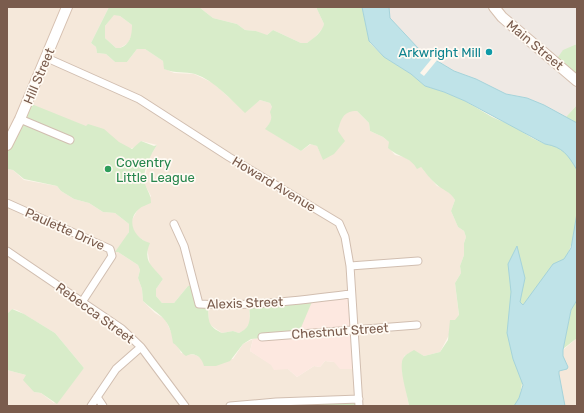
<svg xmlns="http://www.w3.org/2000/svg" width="584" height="413" viewBox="0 0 584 413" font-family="Rubik,sans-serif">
<rect width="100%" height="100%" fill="#fdf6ec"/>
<path fill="#f5e8da" d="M7,7H109L91,43L96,47L97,53L106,54L115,62H127L137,49H145L163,61L165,69L174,73L194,74L213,83L245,112L260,100L270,103L272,107L271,121L266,129L301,151L311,144L317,146L323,159L338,131L340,120L344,114L349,111H357L369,123L370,131L383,137L389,142V148L395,155L404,157L421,167L437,186L443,188L452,195L455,200L451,211L458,227L464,231L466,237L464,243V255L460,266L461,273L455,283L459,316L440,352L424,356L414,351L404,356L402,370L409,406H329L299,402V406H7V370L26,375L34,392L41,393L54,403L84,368L55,333L17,310L12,309L7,314V169L13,170L24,180L57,186L61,191L74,199L89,203L103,212L115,213L129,224V232L118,252L138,265L140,270L138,278L142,289L143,301L155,313L165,319L181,353L196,355L203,360L233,359L243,344L253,339L250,351L277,368L288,369L297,377L314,366L320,367L325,361L334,362L355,355L249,305L250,322L245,330L239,333L233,331L222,333L209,324L208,308L196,307L194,289L188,286L174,303H162L156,296V289L163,279L150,265L146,242L136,235L132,227V220L138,209L151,196L144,183L149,158L157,145L141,141L136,147L128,149L87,126L7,145Z
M199,7H316L324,24L323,28L314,38L307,43H301L273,30L267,35H264L256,31L245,30L237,24L213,18Z
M114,14L120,16L132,25V34L128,43L120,48H116L105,38V26Z
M577,338V406H563L557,371L568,367L563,356V350Z"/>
<path fill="#fde8e0" d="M352,294L355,369H340L334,362L325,361L320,367L314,366L297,377L288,369L274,370L271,365L250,351L253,339L300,330L313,300Z"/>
<path fill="#efe9e4" d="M389,7H577V44L575,45L577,105L566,117L544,105L527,98L506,94L476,79L454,71L418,48L390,18Z"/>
<path fill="#d8ecc9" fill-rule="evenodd" d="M109,7H199L213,18L237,24L245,30L256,31L267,35L273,30L301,43H307C314,38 322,32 324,24L316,7H362L370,43L384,57L411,74L425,86L444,92L465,101L492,117L513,126L532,138L545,144L557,146L577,159C578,187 580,232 566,257L515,314C522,351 528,369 517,406H409C408,396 397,365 404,357C406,354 411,352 414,350L424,356L440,352L448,340L450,320H455L459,315L455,283L461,273L460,266L464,255V243L466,237L464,231L458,227L451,211L455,200C450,191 442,190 436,184C430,179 426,173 421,167L417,169C411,157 398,157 388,148L389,142L383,137L370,131L369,123L357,111C343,111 341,119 338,131L345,141L334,154L323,160L317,146L310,144L301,151L265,129C270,123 273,119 270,112L272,107L270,103L260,100L245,113C230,99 215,81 195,74C185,71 176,74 164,69L163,61L145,49H137L127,62H115L106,54L97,53L96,47L91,43ZM114,15L120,16L132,25C132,35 130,45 120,48H116L105,38V26Z
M577,44V80L556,60L563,50Z
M29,103L86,126L88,124L104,129L119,142L132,149L141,141L154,146L157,145C151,154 141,173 145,184C148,192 151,195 151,203C147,205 142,206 139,209C125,221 135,239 150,243C142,262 153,266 163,279L156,289V296L162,303H174L188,286L194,285L195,305L196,307L208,308C209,323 208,326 222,333L233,331L239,333C252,327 250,318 249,305L313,299L300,330V334L251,339L243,344L230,361L216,366H204C202,358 195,351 186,356C181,353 179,347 173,343C170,317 160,317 143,301L142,289L138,278L140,270L138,265L118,252H115L129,232V224L115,213L103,212L89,203L74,199L61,191L57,186L24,179L13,170L7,169V145Z
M577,105V123L566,117Z
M577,300V338L563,349L571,310Z
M12,309L24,314L55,333L84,368L57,404L41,393L34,392L23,380L26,375L7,370V314Z
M359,399V406H299V402Z"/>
<path fill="#bfe3e8" stroke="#a5d3da" d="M362,7H389L390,18L418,48L434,59L454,71L476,79L506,94L527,98L544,105L577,123V170C568,155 563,147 545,144L465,101L444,92L425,86L411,74L384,57L369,41Z
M577,213V300L571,310L563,350V356L568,367L567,369L559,371V374L565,406H514L519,398L523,385L513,359L507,333L511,292L508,264L517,246L525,278L520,302L523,305L553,264L564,259L571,248Z"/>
<path fill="#fdf6ec" d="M434,56L438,59L424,76L420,73Z"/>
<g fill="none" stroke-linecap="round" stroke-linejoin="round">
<g stroke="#d1beb0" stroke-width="9">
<path id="street" d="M47,58L139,99L229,157L339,223L345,237L350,266L359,406
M20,119L70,140
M7,203L110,249L112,256L82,302
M174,224L184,246L199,304C250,307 301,300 351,294
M7,251L122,329L141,347L185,406
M350,266L418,261
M262,337L417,325
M97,397L103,406
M91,406L116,369L141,347
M230,406L276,402L359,399"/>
</g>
<g stroke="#d6c0b0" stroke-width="12">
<path id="secondary" d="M494,7L502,17L577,81
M7,145L20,119L67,7"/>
</g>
<use href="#street" stroke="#fff" stroke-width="7"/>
<use href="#secondary" stroke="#fff" stroke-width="10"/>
</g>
<circle fill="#0f9aa8" stroke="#fffaf3" stroke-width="1.5" cx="489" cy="52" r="4"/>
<circle fill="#2e9e5b" stroke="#fffaf3" stroke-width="1.5" cx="108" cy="169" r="4"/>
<g text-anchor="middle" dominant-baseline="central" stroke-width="3.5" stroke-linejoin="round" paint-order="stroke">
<g font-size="13" fill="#7a5c4d" stroke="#fffaf3">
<text transform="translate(535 45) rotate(40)">Main Street</text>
<text transform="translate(39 76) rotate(-67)">Hill Street</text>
<text transform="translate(274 184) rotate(31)">Howard Avenue</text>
<text transform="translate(65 229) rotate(24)">Paulette Drive</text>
<text transform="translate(245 303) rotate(-2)">Alexis Street</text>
<text transform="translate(95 313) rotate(36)">Rebecca Street</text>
<text transform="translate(340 331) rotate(-4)">Chestnut Street</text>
</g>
<g font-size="13" fill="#0d838f" stroke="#fffaf3" text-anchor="end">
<text x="481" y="52">Arkwright Mill</text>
</g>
<g font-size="13" fill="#27864d" stroke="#fffaf3" text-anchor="start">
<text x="116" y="162">Coventry<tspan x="116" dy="15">Little League</tspan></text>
</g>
</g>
<rect width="584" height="413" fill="none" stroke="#7a5c4d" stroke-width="16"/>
</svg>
